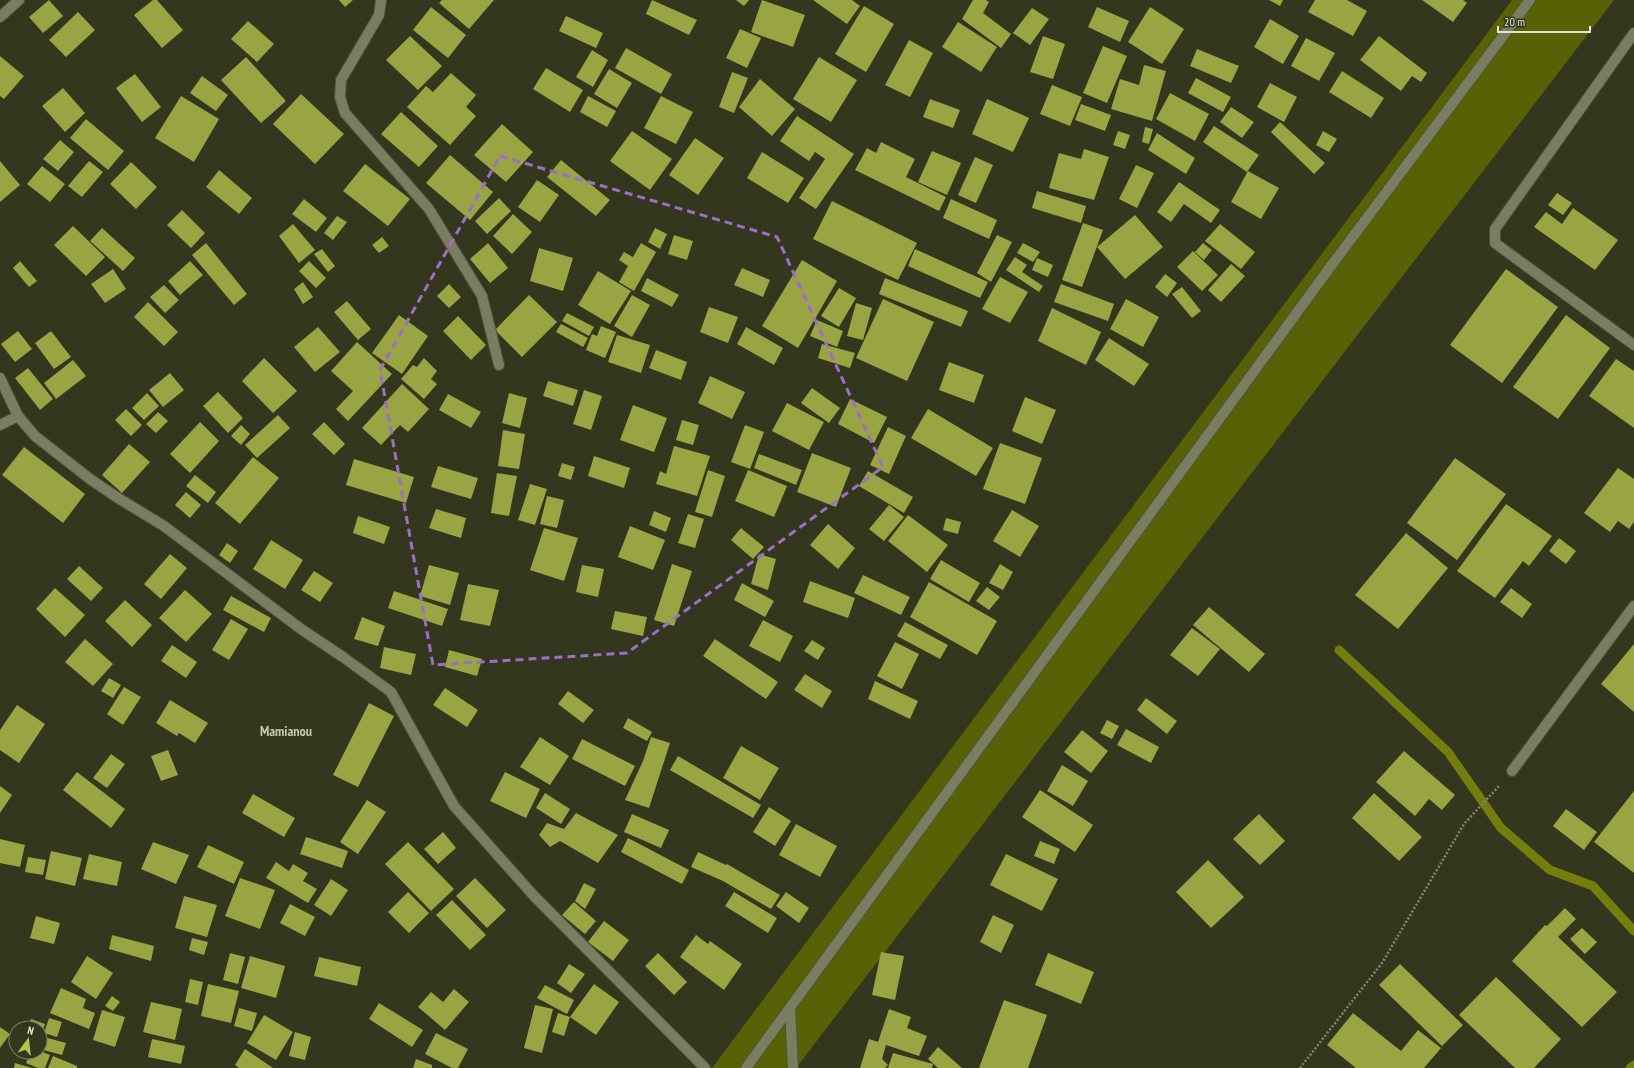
<svg xmlns="http://www.w3.org/2000/svg" width="1634" height="1068" viewBox="0 0 1634 1068" font-family="'PT Sans Narrow',sans-serif">
<rect width="100%" height="100%" fill="#33371d"/>
<path fill="#596107" d="M1512,0H1614L796,1068H712Z"/>
<g fill="none" stroke-linecap="round" stroke-linejoin="round">
<path stroke="#747e0f" stroke-width="9" d="M1339,650L1448,752L1501,828L1550,870L1593,886L1634,931
M1630,1068L1634,1065"/>
</g>
<path fill="#99a442" d="M49,0L63,16L43,33L29,17Z
M153,0H157L183,30L162,48L134,15Z
M339,0H353L345,7Z
M442,0H494L469,29L439,3Z
M652,0L697,20L689,35L646,14Z
M736,0H749L744,6Z
M762,0L805,15L793,47L751,32Z
M813,0H852L860,6L847,24Z
M973,0H986L989,2L983,13L1011,34L1001,48L962,19Z
M1269,0H1283L1280,6Z
M1315,0H1347L1367,11L1353,36L1308,12Z
M1422,0H1463L1467,3L1453,22Z
M864,6L894,24L866,72L835,54Z
M431,7L466,35L448,58L413,30Z
M1097,7L1129,21L1120,42L1088,27Z
M1150,7L1184,29L1162,64L1128,42Z
M1032,8L1049,19L1030,45L1013,33Z
M78,12L95,30L66,57L49,40Z
M566,16L603,33L596,48L559,31Z
M1270,19L1299,36L1283,64L1254,47Z
M248,21L274,44L257,62L231,39Z
M958,22L997,47L981,72L942,47Z
M740,29L761,38L747,68L726,58Z
M410,36L442,66L418,90L386,60Z
M1043,36L1065,44L1053,79L1030,72Z
M1379,36L1427,73L1421,82L1412,76L1401,91L1360,60Z
M1306,38L1335,53L1319,81L1291,66Z
M909,40L933,53L910,97L885,85Z
M1103,46L1127,56L1107,103L1083,93Z
M626,48L672,74L661,94L615,68Z
M1197,49L1239,66L1231,83L1190,66Z
M592,50L608,60L593,87L576,77Z
M0,56L24,76L4,99L0,96Z
M246,57L286,101L261,123L221,80Z
M819,57L857,80L831,122L793,99Z
M1144,65L1166,71L1152,121L1111,109L1120,79L1139,85Z
M546,68L583,90L570,112L533,89Z
M609,69L632,83L617,108L594,94Z
M1342,71L1384,98L1371,118L1329,92Z
M732,72L748,78L734,113L719,107Z
M451,73L476,95L466,107L476,116L450,145L407,107L426,86L433,92Z
M135,74L161,107L142,122L116,88Z
M202,76L228,95L216,111L190,93Z
M1196,78L1231,97L1223,112L1188,93Z
M760,79L795,109L772,136L739,107Z
M1270,83L1297,97L1284,122L1257,107Z
M1052,85L1082,97L1070,126L1040,114Z
M63,88L85,113L65,132L42,106Z
M1170,93L1209,114L1195,141L1156,119Z
M301,94L344,134L315,164L273,124Z
M181,96L219,119L194,162L155,138Z
M588,96L616,111L607,127L580,112Z
M661,96L693,112L676,144L644,128Z
M930,99L960,110L953,128L923,117Z
M987,99L1029,118L1013,152L972,134Z
M1081,104L1111,115L1105,131L1075,120Z
M1231,107L1254,122L1242,138L1220,122Z
M401,112L438,146L419,167L381,134Z
M797,116L854,154L816,209L799,198L825,159L815,152L809,161L780,141Z
M86,119L124,151L108,170L70,138Z
M1280,122L1325,163L1314,174L1271,132Z
M502,124L533,152L506,182L474,155Z
M1214,126L1259,155L1247,172L1203,142Z
M1145,127L1153,129L1149,144L1142,142Z
M632,131L672,159L650,190L610,161Z
M1118,131L1130,135L1125,149L1113,145Z
M1323,131L1337,139L1329,152L1316,145Z
M1157,133L1195,158L1186,174L1148,150Z
M695,138L724,158L698,195L669,175Z
M60,140L74,152L58,171L43,159Z
M881,142L915,159L906,177L946,197L939,211L855,170L867,148L876,153Z
M1084,149L1109,157L1094,200L1049,188L1059,153L1081,159Z
M932,151L961,163L947,195L918,182Z
M762,152L804,178L788,203L747,178Z
M450,155L493,192L470,220L426,183Z
M975,157L993,165L976,203L958,195Z
M561,160L610,200L596,216L547,177Z
M0,161L20,185L0,202Z
M89,161L103,172L82,197L68,186Z
M131,162L157,187L136,209L110,184Z
M365,164L410,199L388,226L343,191Z
M1136,165L1154,173L1137,208L1119,199Z
M42,166L65,184L50,202L27,184Z
M219,170L252,198L239,214L206,187Z
M1248,171L1279,188L1261,219L1231,202Z
M537,180L559,195L540,222L518,207Z
M1179,182L1220,210L1211,223L1184,204L1171,222L1157,212Z
M1037,191L1086,206L1081,223L1032,208Z
M1557,193L1572,203L1563,215L1548,205Z
M499,198L511,211L487,234L475,221Z
M304,199L327,218L316,232L292,214Z
M951,199L997,220L989,239L943,218Z
M832,201L917,243L898,280L813,239Z
M1573,208L1618,240L1595,270L1534,227L1546,212L1562,224Z
M182,210L205,233L191,248L167,225Z
M513,214L532,232L512,254L493,236Z
M1135,215L1163,247L1125,279L1097,247Z
M337,216L347,222L333,240L324,233Z
M1083,223L1103,230L1082,287L1062,280Z
M293,224L315,250L299,263L279,236Z
M1220,224L1255,252L1241,269L1205,241Z
M73,226L105,257L86,276L54,245Z
M102,228L135,258L123,271L90,241Z
M655,228L667,234L660,249L648,242Z
M674,235L693,241L687,260L668,254Z
M997,235L1012,242L991,282L977,273Z
M382,237L389,246L379,253L372,245Z
M206,243L247,294L234,305L192,255Z
M488,243L508,268L490,283L470,259Z
M641,243L656,252L634,291L619,282L628,266L619,260L624,252L633,257Z
M1023,243L1040,252L1033,262L1017,253Z
M1203,243L1212,250L1204,260L1195,252Z
M539,248L573,258L563,291L530,281Z
M322,249L335,266L328,272L314,254Z
M915,249L988,282L980,298L908,266Z
M1193,251L1218,275L1202,291L1177,267Z
M1015,257L1027,265L1022,272L1043,286L1039,292L1006,270Z
M1037,258L1053,265L1048,277L1032,270Z
M802,260L837,281L798,348L762,326Z
M20,261L37,281L29,287L13,268Z
M190,261L203,275L180,295L168,281Z
M309,261L326,278L316,288L299,271Z
M1231,264L1245,276L1221,302L1208,290Z
M742,268L770,280L763,297L734,285Z
M113,269L126,289L105,303L91,284Z
M1506,269L1558,307L1502,383L1450,345Z
M598,271L631,291L610,324L578,305Z
M1165,274L1177,283L1167,297L1155,287Z
M1000,277L1028,292L1010,323L982,309Z
M647,278L679,295L672,307L641,291Z
M885,278L968,311L961,327L879,294Z
M303,282L313,297L303,304L294,289Z
M449,284L461,297L449,308L437,296Z
M1061,284L1114,304L1108,321L1054,302Z
M164,285L179,300L165,313L150,297Z
M1182,287L1201,311L1192,318L1172,294Z
M839,288L856,298L839,327L821,316Z
M529,295L557,322L522,357L495,330Z
M632,295L650,305L632,337L614,326Z
M883,299L934,322L907,381L856,358Z
M1126,299L1159,317L1143,347L1110,329Z
M347,301L371,329L358,340L334,312Z
M148,302L178,332L164,346L134,317Z
M856,303L872,308L863,340L847,336Z
M709,307L738,317L728,343L700,332Z
M1052,308L1101,332L1086,365L1038,341Z
M567,313L594,327L589,336L562,321Z
M399,315L428,336L402,374L372,353Z
M1566,315L1610,348L1558,419L1513,387Z
M458,316L486,345L471,360L443,331Z
M817,320L843,331L837,347L810,336Z
M561,324L588,338L583,347L556,332Z
M601,326L616,332L605,358L586,350L592,334L597,336Z
M318,327L340,352L315,372L294,347Z
M746,327L783,348L774,365L737,344Z
M18,331L32,349L15,362L1,344Z
M51,331L71,357L54,369L35,343Z
M617,335L650,345L641,373L608,362Z
M1109,338L1149,364L1134,386L1095,360Z
M357,342L392,374L348,421L336,409L353,391L331,371Z
M822,344L855,353L850,368L818,358Z
M656,350L687,362L681,380L649,368Z
M264,358L297,391L273,413L242,381Z
M424,358L437,371L431,379L437,384L424,399L401,379L413,365L417,367Z
M1616,359L1634,371V428L1589,396Z
M73,360L86,376L56,399L44,383Z
M949,362L984,375L974,403L939,390Z
M28,368L53,399L40,410L15,378Z
M170,373L184,390L163,407L149,390Z
M710,376L745,392L732,419L698,403Z
M548,381L578,390L573,406L543,396Z
M402,384L429,409L408,432L400,425L381,445L362,428Z
M812,388L840,408L829,423L801,403Z
M584,390L602,396L591,430L573,424Z
M218,392L243,418L228,433L203,406Z
M147,393L159,406L144,420L132,408Z
M509,393L527,398L520,428L502,423Z
M448,394L481,412L471,428L439,410Z
M1025,397L1056,410L1042,444L1012,431Z
M850,399L887,417L874,443L838,424Z
M787,403L824,422L809,450L772,431Z
M633,405L667,418L654,452L620,440Z
M126,409L142,425L131,436L115,420Z
M928,409L993,448L976,476L911,438Z
M158,412L168,421L156,433L146,424Z
M278,415L290,428L257,458L245,445Z
M682,420L699,425L693,445L676,440Z
M200,422L219,441L190,473L170,454Z
M324,422L345,444L334,455L312,434Z
M241,425L250,434L241,445L231,436Z
M745,425L764,432L750,469L731,462Z
M888,427L906,436L889,474L870,465Z
M503,430L525,434L519,469L498,466Z
M1000,443L1042,458L1025,504L983,489Z
M129,444L150,462L122,493L102,475Z
M674,446L710,456L697,496L656,484L660,471L666,474Z
M24,447L85,494L63,523L2,475Z
M812,453L851,468L836,507L797,492Z
M759,454L802,470L796,485L754,468Z
M594,456L630,468L624,488L588,476Z
M253,457L279,478L240,524L215,503Z
M1455,458L1506,494L1457,560L1407,523Z
M354,459L414,477L406,503L346,485Z
M562,463L575,467L571,480L558,476Z
M438,466L478,478L471,499L431,487Z
M1618,468L1634,479V522L1629,529L1618,521L1610,532L1584,513Z
M708,470L725,476L712,517L695,512Z
M748,470L787,486L774,517L735,501Z
M868,471L913,497L904,513L859,486Z
M497,473L517,476L509,516L491,513Z
M195,475L216,492L208,503L186,486Z
M530,484L547,489L535,525L518,520Z
M186,492L201,505L190,518L175,505Z
M547,496L564,500L557,528L540,524Z
M1506,504L1552,536L1529,566L1523,561L1495,598L1457,571Z
M889,505L904,517L884,541L869,529Z
M436,509L466,518L461,538L429,528Z
M1012,510L1039,526L1020,557L993,541Z
M654,511L671,518L666,532L649,525Z
M688,514L704,519L695,548L678,543Z
M908,515L948,545L927,572L888,541Z
M358,516L390,527L384,544L353,533Z
M946,518L961,522L958,534L943,530Z
M828,524L855,548L838,569L810,545Z
M630,526L665,540L653,570L618,557Z
M544,528L578,538L564,581L530,570Z
M741,528L764,547L753,559L731,540Z
M1406,533L1448,568L1398,629L1355,595Z
M1559,538L1576,551L1566,564L1549,551Z
M271,540L303,560L285,589L253,569Z
M227,543L238,551L230,563L219,555Z
M170,554L187,568L161,599L144,584Z
M759,554L776,559L768,590L751,584Z
M941,560L980,583L969,602L930,579Z
M672,564L692,571L674,626L654,620Z
M1000,564L1013,572L1003,590L989,583Z
M429,565L459,573L450,605L420,596Z
M582,565L604,569L598,597L576,592Z
M79,566L103,588L91,601L67,579Z
M314,571L333,583L320,602L301,590Z
M863,575L910,597L901,615L854,593Z
M810,581L855,598L848,618L803,602Z
M929,582L997,621L977,655L910,617Z
M742,583L774,601L765,617L734,600Z
M468,584L499,590L490,626L460,620Z
M987,587L1000,597L989,610L976,601Z
M55,588L85,615L65,637L36,609Z
M1511,588L1532,604L1522,618L1500,602Z
M185,590L212,614L186,642L159,618Z
M394,591L448,609L442,626L388,608Z
M231,596L271,618L264,632L223,610Z
M125,600L152,625L132,647L105,621Z
M1209,607L1265,654L1249,672L1193,625Z
M615,611L647,617L643,636L611,629Z
M362,617L385,626L378,646L354,639Z
M231,619L248,629L229,660L212,650Z
M763,620L793,636L780,662L749,646Z
M905,622L948,645L940,659L897,636Z
M1192,628L1220,649L1198,676L1170,655Z
M85,639L113,664L93,686L65,662Z
M715,639L778,682L766,699L703,656Z
M812,640L825,648L818,660L804,651Z
M895,642L919,654L902,689L877,676Z
M1634,644V712L1601,684Z
M172,645L197,662L186,678L161,661Z
M384,647L416,654L411,675L380,668Z
M449,650L482,659L477,676L445,667Z
M805,674L832,691L822,708L794,690Z
M109,678L121,685L113,698L101,691Z
M875,681L918,701L910,719L868,699Z
M124,687L141,697L123,725L107,714Z
M445,688L478,710L467,727L433,705Z
M568,691L594,710L583,723L558,704Z
M1146,698L1177,721L1167,734L1137,710Z
M170,700L208,723L195,743L179,733L177,736L156,723Z
M369,703L394,716L358,787L333,775Z
M17,705L45,724L19,763L0,750V730Z
M628,718L652,732L647,741L623,728Z
M1107,720L1119,726L1112,739L1100,733Z
M1126,729L1159,747L1151,763L1117,745Z
M1082,730L1108,751L1091,773L1064,752Z
M540,737L569,756L550,785L520,767Z
M651,737L670,743L649,808L625,800L643,761Z
M582,739L635,766L625,786L572,759Z
M741,746L779,768L760,800L723,778Z
M168,750L178,775L161,781L151,756Z
M1404,751L1455,795L1442,810L1429,799L1415,816L1376,782Z
M111,754L125,764L107,788L93,778Z
M678,756L761,805L753,818L670,770Z
M1062,765L1088,781L1073,806L1047,791Z
M77,772L125,809L111,828L63,790Z
M505,772L540,789L526,818L490,801Z
M0,786L12,795L0,813Z
M1040,790L1093,825L1075,852L1022,817Z
M1634,791V873L1594,842Z
M545,793L570,809L561,824L536,808Z
M1374,793L1422,837L1399,861L1352,818Z
M253,794L295,818L284,837L242,813Z
M367,800L386,812L358,854L340,842Z
M769,807L791,821L775,846L753,832Z
M1566,809L1597,832L1584,850L1553,826Z
M576,813L618,835L598,863L560,841L550,847L539,835L547,823L564,829Z
M632,814L669,830L661,848L624,832Z
M1259,814L1285,841L1260,865L1233,839Z
M796,824L837,846L820,877L779,855Z
M443,832L456,848L438,864L424,849Z
M306,837L348,851L342,868L300,854Z
M628,838L689,870L682,884L621,852Z
M0,839L25,845L20,867L0,863Z
M1040,841L1060,849L1054,864L1034,856Z
M153,842L189,855L176,884L141,869Z
M408,842L454,889L431,911L385,864Z
M208,845L244,862L234,884L197,867Z
M51,851L82,858L75,886L45,879Z
M698,852L726,865L727,864L780,895L771,909L723,881L691,867Z
M89,854L122,862L117,886L83,879Z
M1006,854L1058,879L1042,911L990,885Z
M28,857L46,860L43,875L25,872Z
M1208,860L1244,897L1211,928L1176,892Z
M276,862L289,871L293,864L308,873L303,881L317,889L308,903L266,878Z
M240,878L275,890L260,929L225,916Z
M475,878L506,910L487,928L456,896Z
M331,879L348,890L331,916L314,905Z
M584,883L596,889L585,909L575,901Z
M408,892L429,913L409,933L388,912Z
M734,892L777,918L768,933L725,906Z
M786,892L809,908L799,923L776,906Z
M184,896L217,905L207,937L175,928Z
M452,900L486,935L470,950L436,915Z
M574,902L596,921L585,934L562,915Z
M290,904L315,917L305,936L280,923Z
M1565,908L1576,919L1558,937L1617,992L1582,1027L1512,961L1545,925L1547,926Z
M993,915L1014,925L1001,953L980,942Z
M36,916L60,923L54,944L30,938Z
M604,921L629,940L613,961L588,942Z
M1582,928L1597,942L1585,954L1570,939Z
M112,935L154,946L151,961L109,949Z
M696,935L708,944L710,941L742,964L724,990L680,957Z
M192,938L208,942L204,955L189,950Z
M881,952L904,956L895,1000L872,995Z
M230,953L245,957L238,984L223,980Z
M658,953L687,982L674,995L645,966Z
M1048,953L1094,972L1081,1004L1035,985Z
M87,956L113,973L96,999L71,982Z
M250,956L285,966L276,998L241,988Z
M319,957L361,967L357,986L314,976Z
M569,964L585,974L571,993L557,983Z
M1400,964L1463,1025L1442,1046L1379,985Z
M1496,977L1561,1039L1534,1068H1515L1459,1015Z
M190,979L203,982L198,1005L185,1002Z
M208,984L239,991L231,1023L201,1016Z
M594,984L619,1002L596,1035L570,1017Z
M545,985L574,1000L567,1014L537,998Z
M61,988L86,999L83,1008L95,1013L89,1029L50,1013Z
M454,989L469,1002L445,1030L418,1007L431,992L443,1002Z
M112,996L120,1002L113,1011L105,1006Z
M1004,1000L1047,1015L1028,1068H979Z
M151,1002L182,1009L175,1040L143,1032Z
M379,1003L423,1030L412,1047L369,1019Z
M535,1005L553,1009L542,1053L524,1048Z
M239,1008L257,1013L252,1031L234,1026Z
M889,1009L911,1017L907,1028L927,1036L919,1056L886,1045L882,1059L888,1065L885,1068H860L869,1039L878,1042Z
M102,1010L125,1017L115,1047L93,1040Z
M558,1013L570,1017L564,1036L552,1032Z
M1353,1013L1401,1051L1418,1030L1441,1048L1424,1068H1356L1327,1045Z
M264,1015L293,1032L276,1060L247,1043Z
M49,1018L62,1022L57,1037L44,1033Z
M31,1019L45,1024L40,1038V1028H28Z
M0,1027L10,1034L0,1048Z
M295,1032L311,1037L305,1060L289,1056Z
M436,1033L468,1049L458,1068H452L425,1054Z
M44,1037L66,1043L62,1055L40,1049Z
M152,1039L185,1046L181,1064L148,1057Z
M938,1047L962,1068H938L928,1059Z
M245,1049L273,1068H239L235,1065Z
M40,1051L50,1055L45,1068H38L26,1063L31,1052Z
M893,1053L933,1064L932,1068H888Z
M53,1056L77,1066V1068H48Z
M416,1059L432,1065V1068H413Z
M15,1063L32,1068H14Z"/>
<g fill="none" stroke-linecap="round" stroke-linejoin="round">
<g stroke="#4f523b" stroke-width="12">
<path id="street" d="M381,0L379,15L341,80L340,97L345,113L429,209L482,296L499,365
M0,17L19,0
M1634,33L1495,229V243L1634,345
M0,378L18,416L35,436L90,479L118,498L164,526L301,629L343,657L391,692L454,806L535,897L705,1068
M0,425L18,416
M1512,771L1634,606
M790,1008L793,1068
M746,1068L1328,270L1530,0"/>
</g>
<path stroke="#838771" stroke-width="2.5" stroke-dasharray="2 2" stroke-linecap="butt" d="M1300,1068L1382,963L1464,824L1499,786"/>
<use href="#street" stroke="#797e61" stroke-width="10"/>
</g>
<path fill="none" stroke="#9f6dc7" stroke-width="3" stroke-dasharray="8 5" stroke-linejoin="round" d="M500,156L777,237L883,467L627,653L433,665L380,370Z"/>
<g text-anchor="middle" dominant-baseline="central" stroke-width="4" stroke-linejoin="round" paint-order="stroke">
<g font-size="14" font-weight="bold" fill="#c4caab" stroke="#33371d">
<text x="286" y="731">Mamianou</text>
</g>
</g>
<g transform="translate(28 1040) rotate(15)"><circle r="19" fill="#33371d" stroke="#797d67"/>
<path d="M0-3L7 15L0 10L-7 15Z" fill="#b4c24a"/>
<text y="-6" font-size="11" font-weight="bold" text-anchor="middle" fill="#e2e5d5">N</text>
</g>
<path d="M1498 26v6h92v-6" fill="none" stroke="#e2e5d5" stroke-width="2"/>
<text x="1504" y="26" font-size="12" fill="#e2e5d5" stroke="#33371d" stroke-width="3" paint-order="stroke">20 m</text>
</svg>
